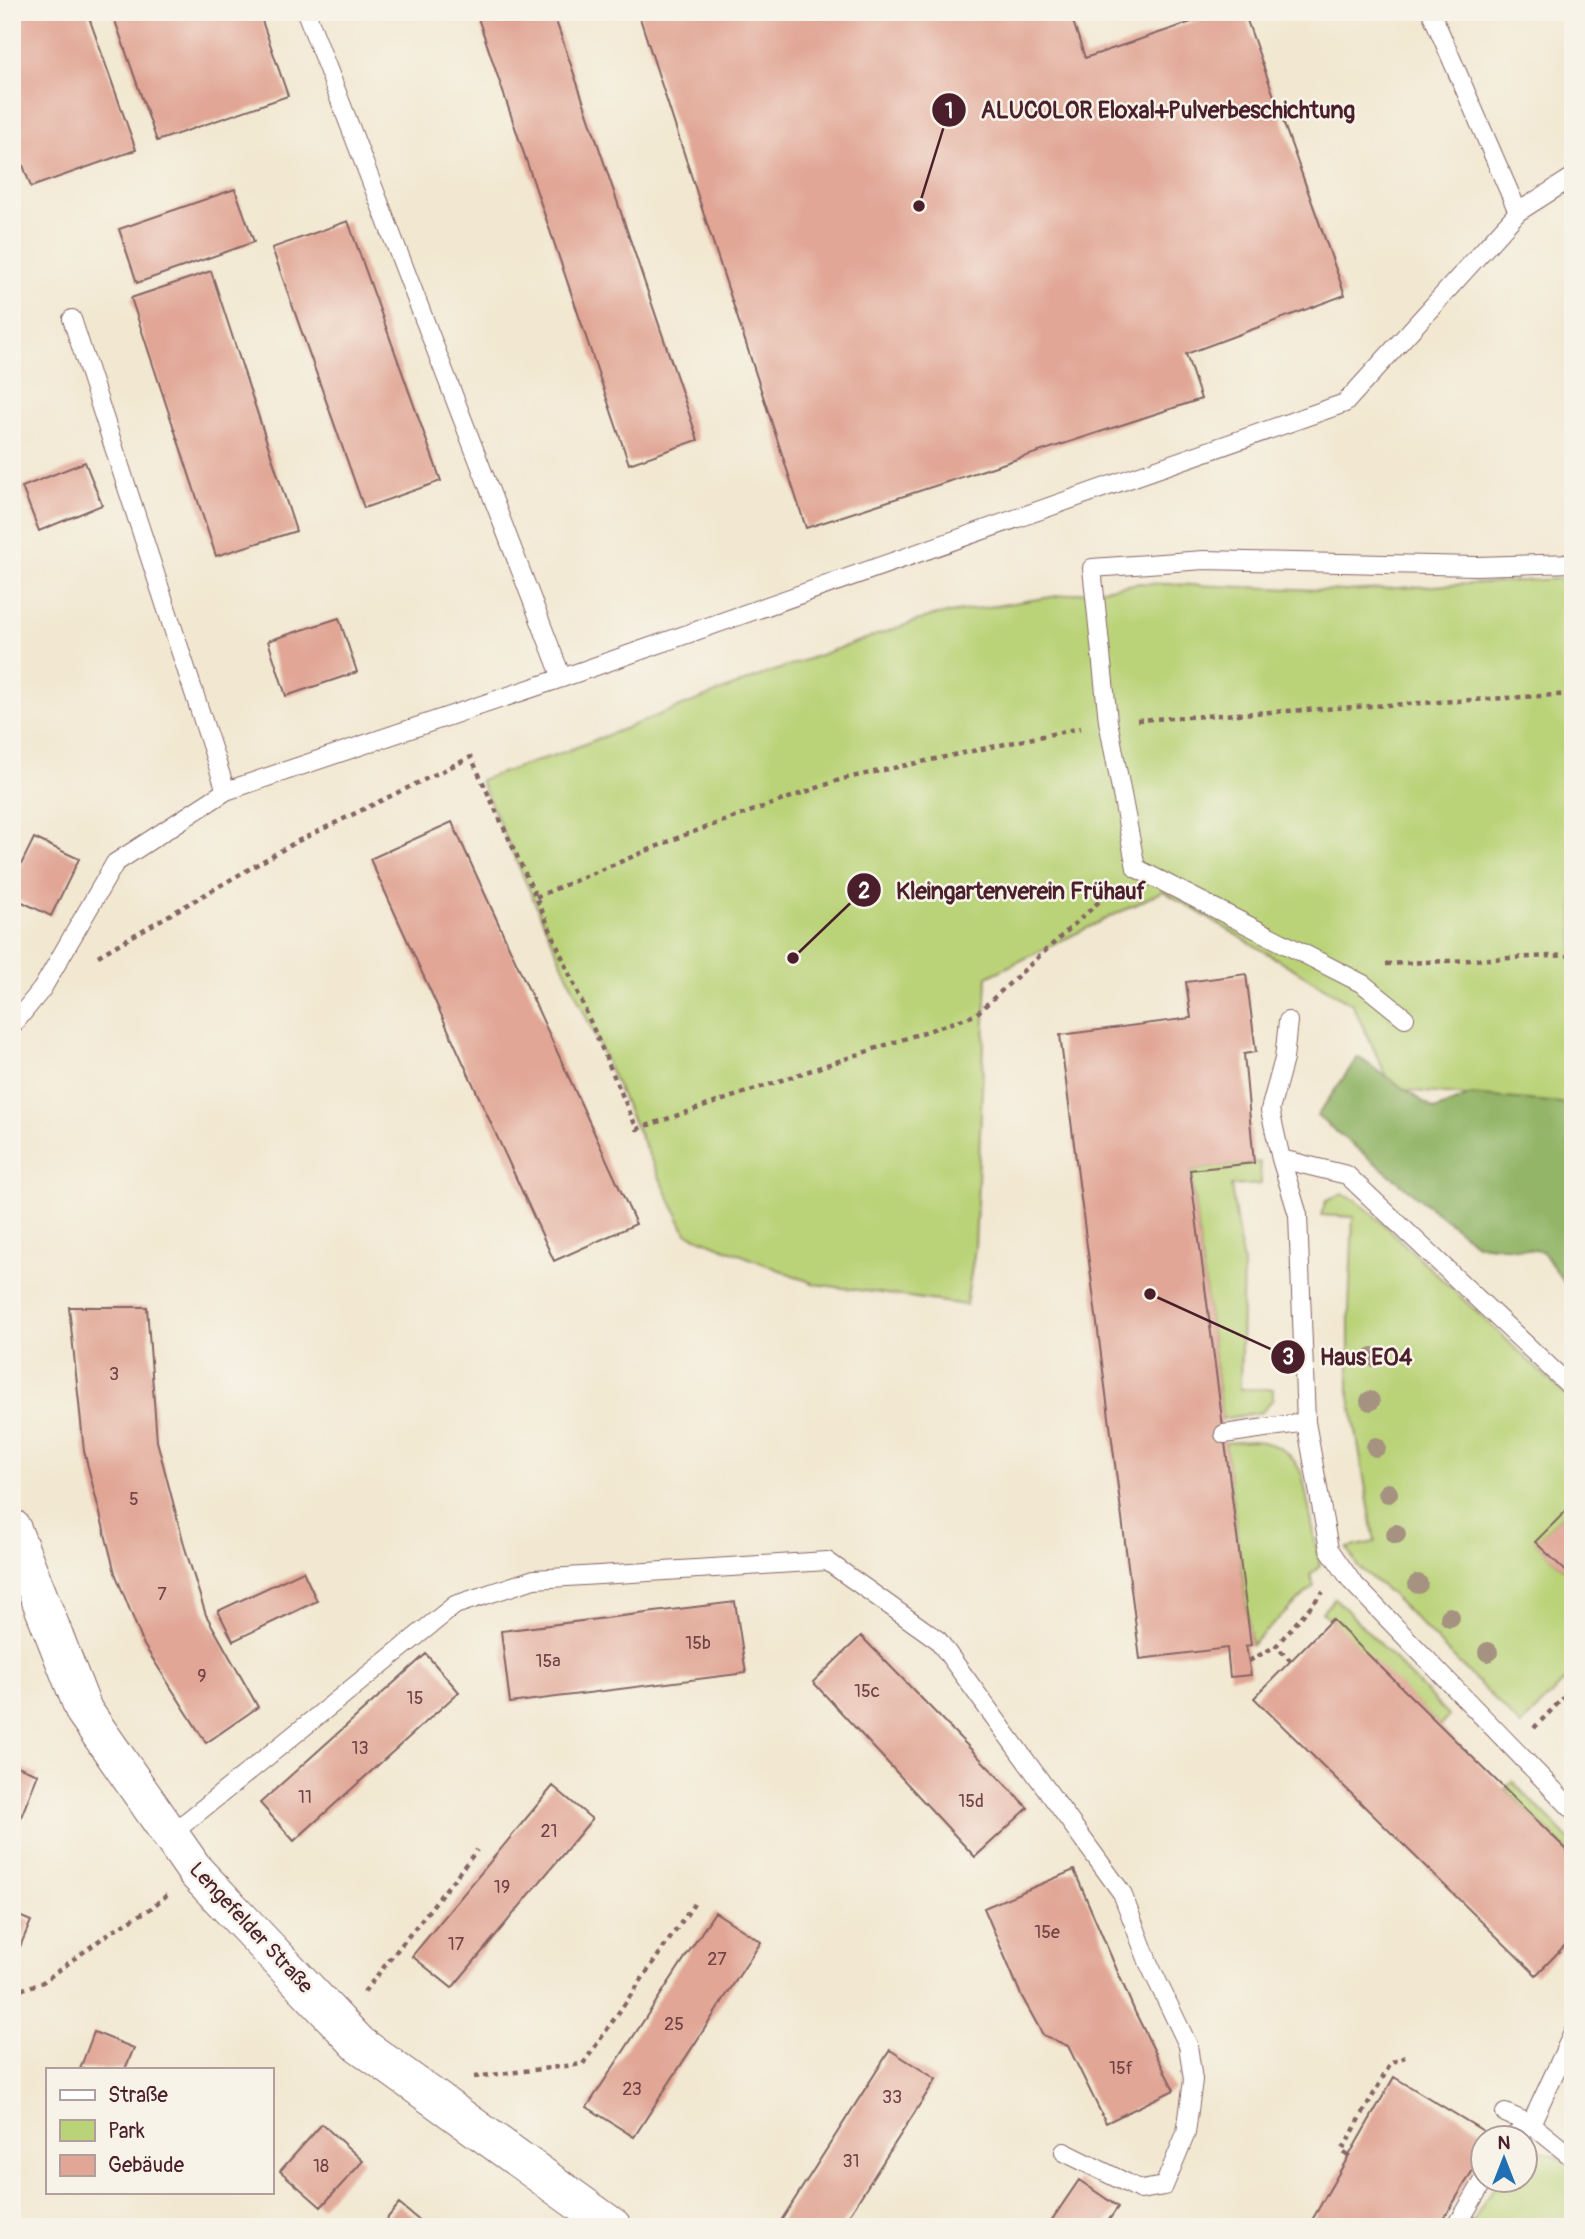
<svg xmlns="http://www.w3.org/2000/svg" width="1585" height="2239" viewBox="0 0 1585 2239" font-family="Pangolin,sans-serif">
<rect width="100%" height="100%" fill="#f7f3e8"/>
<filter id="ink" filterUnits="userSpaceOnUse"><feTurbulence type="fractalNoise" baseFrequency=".0143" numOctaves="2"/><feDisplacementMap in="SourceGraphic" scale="14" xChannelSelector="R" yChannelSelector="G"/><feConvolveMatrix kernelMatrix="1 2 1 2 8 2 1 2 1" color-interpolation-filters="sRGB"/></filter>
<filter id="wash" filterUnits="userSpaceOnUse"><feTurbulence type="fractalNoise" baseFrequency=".00686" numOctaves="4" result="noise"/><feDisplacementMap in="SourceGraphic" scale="28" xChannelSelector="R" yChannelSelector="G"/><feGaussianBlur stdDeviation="1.57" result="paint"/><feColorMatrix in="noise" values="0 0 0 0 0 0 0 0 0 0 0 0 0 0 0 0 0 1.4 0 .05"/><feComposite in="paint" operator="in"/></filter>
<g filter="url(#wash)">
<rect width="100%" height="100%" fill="#f2e8d1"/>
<path fill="#bad378" stroke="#827952" stroke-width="2" d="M1573,578V1106L1393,1089L1352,1004L1163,891L987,977L975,1248L966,1305L815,1284L686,1233L631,1117L480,780L564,752L757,677L931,616L1140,583L1346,591Z
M1260,1162L1261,1184L1231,1186L1243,1264L1240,1389H1273V1399L1262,1412L1222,1419L1190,1170Z
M1341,1194L1356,1200L1369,1211L1573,1402V1504L1536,1542L1573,1578V1672L1521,1726L1391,1594L1358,1567L1347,1548L1375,1542L1349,1391V1308L1353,1217L1321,1215L1326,1201Z
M1252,1441C1277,1442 1294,1453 1303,1477L1320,1566L1310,1575L1314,1586L1251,1645L1225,1443Z
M1335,1598L1449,1716L1440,1726L1322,1612Z
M1512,1781L1573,1843V1856L1505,1789Z
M1526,2144L1573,2164V2227H1470L1497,2180H1526Z"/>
<path fill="#93b568" stroke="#6e6a4a" stroke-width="2" d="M1358,1057L1435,1110L1471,1095L1573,1104V1295L1542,1251L1476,1244L1317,1116Z"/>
<g id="blocks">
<path fill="#e1a695" d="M12,12H87L136,150L31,187L12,135Z
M112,12H259L288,96L157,141Z
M476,12H553L698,440L629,464Z
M638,12H1070L1085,58L1221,12H1244L1345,295L1186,354L1201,399L806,528Z
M235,189L254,242L137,283L119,229Z
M348,221L441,481L364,508L272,248Z
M211,271L296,531L216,556L131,298Z
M85,462L102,505L39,531L22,487Z
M339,618L357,672L286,696L268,641Z
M452,822L636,1224L554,1261L370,859Z
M34,838L79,859L51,916L12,897V883Z
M1246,974L1256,1052L1244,1054L1254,1163L1190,1170L1251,1645L1246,1646L1251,1675L1230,1677L1227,1648L1140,1659L1060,1035L1191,1018L1186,982Z
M69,1307H147L157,1441L185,1548L206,1615L258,1707L206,1743L144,1645L115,1573L84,1451Z
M1573,1504V1578L1535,1542Z
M303,1571L317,1601L233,1641L218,1611Z
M735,1602L746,1673L510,1703L501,1631Z
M1332,1619L1573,1856V1937L1536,1975L1254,1698Z
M861,1636L1028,1808L975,1857L813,1682Z
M426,1654L459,1692L294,1841L260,1803Z
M12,1764L38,1774L15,1832L12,1831Z
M553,1786L592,1819L452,1988L412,1956Z
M1074,1870L1135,2012L1174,2090L1106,2123L1068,2046L1043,2035L1021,1995L984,1908Z
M715,1912L761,1942L634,2137L587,2107Z
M12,1913L31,1921L12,1965Z
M94,2032L134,2048L125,2069H80Z
M890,2050L936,2079L853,2209L841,2227H777Z
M1394,2077L1495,2138H1483V2153L1439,2227H1308Z
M322,2124L363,2161L321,2207L280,2171Z
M1079,2180L1118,2207L1104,2227H1047Z
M399,2204L427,2227H380Z"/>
</g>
</g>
<g filter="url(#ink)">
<use href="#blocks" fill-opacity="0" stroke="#856565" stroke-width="2"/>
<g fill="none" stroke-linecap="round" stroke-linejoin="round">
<g stroke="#856565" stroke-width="20">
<path id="lane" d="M306,12L562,678
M1431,12L1518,212
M72,319L226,791
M1405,1018L1363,984L1136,868L1108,721L1092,568L1204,560L1476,566L1573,563
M1288,1021L1284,1059L1270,1110L1281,1159L1347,1175L1573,1389
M12,1026L42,989L115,863L226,791L562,678L1345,403L1518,212L1573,177
M1281,1159L1298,1215L1306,1422L1329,1549L1352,1582L1573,1810
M1224,1434L1306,1422
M170,1835L455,1605L534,1579L827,1561L938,1640L1122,1893L1149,1964L1188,2045L1193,2080L1186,2133L1164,2186L1141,2190L1064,2152
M1505,2113L1531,2124L1573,2158
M1511,2138L1531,2124L1573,2033
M1456,2227L1484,2180"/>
</g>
<g stroke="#856565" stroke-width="39">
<path id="street" d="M12,1528L84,1711L196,1872L359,2044L613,2227"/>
</g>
<path stroke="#856565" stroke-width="4.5" stroke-dasharray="5 5" stroke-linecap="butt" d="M1137,720L1573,694
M536,897L682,836L842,779L1080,728
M98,956L296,842L471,757L536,897L637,1129L975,1015L1114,888
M1386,964L1573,955
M1249,1661L1276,1646
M1291,1661L1276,1646L1323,1592
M1534,1728L1573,1688
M364,1992L477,1850
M12,1993L43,1982L112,1931L150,1909L167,1895
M474,2077L583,2064L694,1904
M1348,2156L1342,2151L1391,2063L1405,2057"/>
<use href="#lane" stroke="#fff" stroke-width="18"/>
<use href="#street" stroke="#fff" stroke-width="37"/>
</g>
<g fill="#a59280">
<circle cx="1373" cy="1357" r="10"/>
<circle cx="1370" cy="1401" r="10"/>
<circle cx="1376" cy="1447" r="10"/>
<circle cx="1388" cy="1493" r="10"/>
<circle cx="1396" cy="1534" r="10"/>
<circle cx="1418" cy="1584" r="10"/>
<circle cx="1450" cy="1617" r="10"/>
<circle cx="1488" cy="1652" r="10"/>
</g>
</g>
<g text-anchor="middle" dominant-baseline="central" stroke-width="5" stroke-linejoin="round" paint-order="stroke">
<g font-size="18" fill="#704146">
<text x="114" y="1374">3</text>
<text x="134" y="1499">5</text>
<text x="162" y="1594">7</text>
<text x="698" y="1643">15b</text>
<text x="548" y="1661">15a</text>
<text x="202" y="1676">9</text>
<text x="867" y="1691">15c</text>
<text x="415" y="1698">15</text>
<text x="360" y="1748">13</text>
<text x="305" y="1797">11</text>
<text x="971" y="1801">15d</text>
<text x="549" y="1831">21</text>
<text x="502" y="1887">19</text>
<text x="1047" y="1932">15e</text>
<text x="456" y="1944">17</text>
<text x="717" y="1959">27</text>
<text x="674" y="2024">25</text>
<text x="1121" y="2068">15f</text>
<text x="632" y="2089">23</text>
<text x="892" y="2097">33</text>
<text x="851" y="2161">31</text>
<text x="321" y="2166">18</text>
</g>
<g font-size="21" fill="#4a1f2b" stroke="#f7f3e8">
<text transform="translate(251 1928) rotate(47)">Lengefelder Straße</text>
</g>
</g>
<path fill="none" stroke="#4a1f2b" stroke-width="2.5" d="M919 206L949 110M793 958L864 890M1150 1294L1288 1357"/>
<g fill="#4a1f2b" stroke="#f7f3e8" stroke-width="2.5">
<circle cx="919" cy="206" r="7"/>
<circle cx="793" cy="958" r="7"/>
<circle cx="1150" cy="1294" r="7"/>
<circle cx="949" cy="110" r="18"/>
<circle cx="864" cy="890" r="18"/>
<circle cx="1288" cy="1357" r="18"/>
</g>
<g font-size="21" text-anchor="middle" font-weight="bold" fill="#fff">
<text x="949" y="118">1</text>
<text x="864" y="898">2</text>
<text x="1288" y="1364">3</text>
</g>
<g font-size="23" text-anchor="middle" font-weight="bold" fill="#4a1f2b" stroke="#f7f3e8" stroke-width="5" stroke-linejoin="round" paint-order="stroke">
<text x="1168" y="118">ALUCOLOR Eloxal+Pulverbeschichtung</text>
<text x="1021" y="899">Kleingartenverein Frühauf</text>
<text x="1366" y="1365">Haus E04</text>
</g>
<rect width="1585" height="2239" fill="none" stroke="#f7f3e8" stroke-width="42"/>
<rect x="46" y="2068" width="228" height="126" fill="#f7f3e8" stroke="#b29e9c" stroke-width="2"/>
<rect x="60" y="2090" width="35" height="10" fill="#ffffff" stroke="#b29e9c" stroke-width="2"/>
<text x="108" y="2102" font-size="21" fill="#4a1f2b">Straße</text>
<rect x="60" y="2120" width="35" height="21" fill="#bad378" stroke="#b29e9c" stroke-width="2"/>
<text x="108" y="2138" font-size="21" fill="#4a1f2b">Park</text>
<rect x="60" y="2155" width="35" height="21" fill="#e1a695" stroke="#b29e9c" stroke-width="2"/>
<text x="108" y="2172" font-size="21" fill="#4a1f2b">Gebäude</text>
<g transform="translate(1504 2159)"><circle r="33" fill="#f7f3e8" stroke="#b29e9c" stroke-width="2"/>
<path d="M0-5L12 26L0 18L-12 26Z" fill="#1f6fb2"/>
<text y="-10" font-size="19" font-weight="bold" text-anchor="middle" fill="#4a1f2b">N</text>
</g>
</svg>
